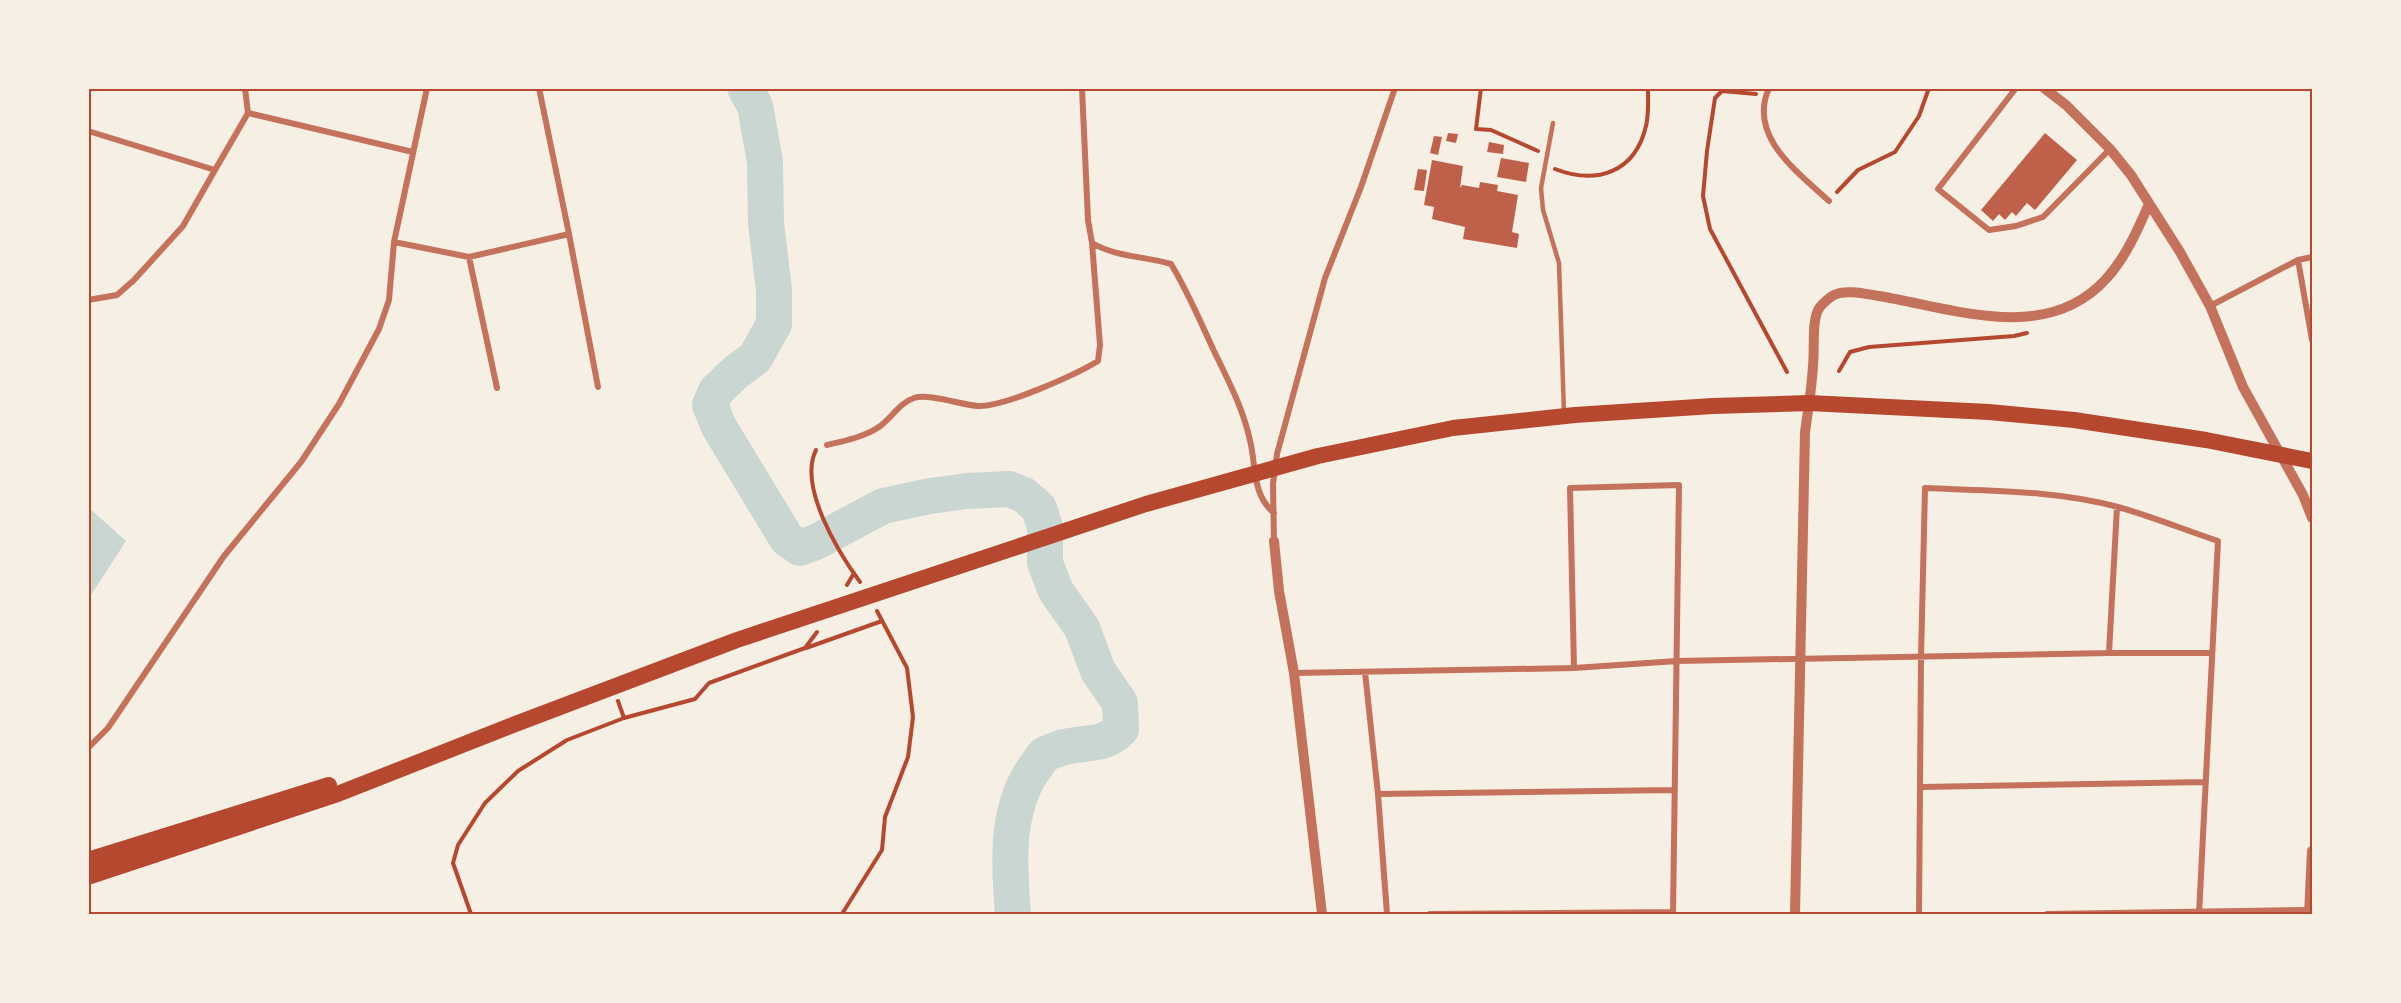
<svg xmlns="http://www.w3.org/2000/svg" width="2401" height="1003" viewBox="0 0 2401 1003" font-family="Montserrat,sans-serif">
<rect width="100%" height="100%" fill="#f6efe4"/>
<path fill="#c9d6d2" d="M89,508L126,541L89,598Z"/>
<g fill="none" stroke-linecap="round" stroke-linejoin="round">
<path stroke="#c9d6d2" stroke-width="36" d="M745,88L755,106L765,162L766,223L774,290V324L755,358L736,372L716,391L710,405L719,427L787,539L800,548L816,542L883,506L930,496L967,491L1009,489L1024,495L1039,508L1045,527V563L1056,591L1082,628L1098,671L1120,703L1121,729C1103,748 1083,741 1061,748C1056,750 1048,752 1044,755C1040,759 1037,766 1033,770C1005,812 1009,867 1013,914"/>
</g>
<path fill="#bf614a" d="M1448,133L1458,134L1456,143L1446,141Z
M2045,133L2077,160L2035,210L2027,203L2016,216L2012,212L2005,220L1999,214L1993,221L1981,210Z
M1434,136L1442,137L1438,155L1430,153Z
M1489,142L1504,145L1503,154L1487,152Z
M1501,158L1529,163L1526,182L1497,177Z
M1432,160L1463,166L1460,188L1462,185L1479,188L1480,182L1498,185L1497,191L1518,195L1512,232L1519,234L1517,248L1463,239L1465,227L1432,219L1434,207L1424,205Z
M1418,169L1427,170L1424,191L1414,190Z"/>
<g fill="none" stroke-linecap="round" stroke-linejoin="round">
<path stroke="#b5482f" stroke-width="4" d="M1481,88L1476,129L1491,130L1538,151
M1756,94L1722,91L1715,98L1707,151L1703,196L1710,229L1787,372
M1555,169C1596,185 1635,173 1646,126C1649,114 1648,101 1648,88
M1837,192L1858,170L1895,152L1919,116L1929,88
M1839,371L1850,352L1869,347L2014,336L2027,333
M816,450C798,486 838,552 860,582
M847,585L854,573
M806,648L882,621
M618,701L624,718
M471,914L453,863L458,845L485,803L518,771L567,740L624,718L695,699L709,683L805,648L817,632
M842,914L882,850L885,817L908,757L913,717L907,668L877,611"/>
<path stroke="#c5725c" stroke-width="4.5" d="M1553,123L1541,188L1543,210L1559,263L1564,413"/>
<path stroke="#c5725c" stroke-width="6" d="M539,88L569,234L598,387
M1082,88L1088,220L1092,243C1116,257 1144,256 1171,264C1188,292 1200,321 1214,351C1229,382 1244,410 1251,445C1256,470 1253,495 1274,513
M1769,88C1747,137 1799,173 1829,201
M2016,88L1938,189L1989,230L2016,226L2043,217L2110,149
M248,113L413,152
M88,131L215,170L248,113L245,88
M394,242L469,257L569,234
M469,257L497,388
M2298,260L2312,340
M88,300L117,295L134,280L183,226L215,170
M2210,306L2298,260L2312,257
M827,445C844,441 864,437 879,427C892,418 899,403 914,398C928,393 962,405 978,406C1004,407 1075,375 1098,361L1100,345L1092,243
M1274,541L1273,484L1277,454L1325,278L1361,187L1395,88
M2109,653L2117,507
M1574,668L1570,488L1679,485L1673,914
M1365,672L1378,794L1387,914
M1294,673L1574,668L1677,661L2109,653H2210
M88,748L108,728L224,556L301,462L339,404L379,329L389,300L394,242L427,88
M1921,787L2206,782
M1378,794L1675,790
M1430,914L1673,912
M1919,914L1921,658L1925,488C1989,491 2056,490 2118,507C2151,516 2185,530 2218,541L2199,914
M2047,914L2310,910"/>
<path stroke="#c5725c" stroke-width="10" d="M2044,88L2066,105L2110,149L2131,175L2180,252L2210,306L2243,387L2303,495L2312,518
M1274,541L1279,591L1294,673L1322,914
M1795,914L1805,432C1808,410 1812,387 1813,365C1815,350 1811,318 1820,307C1823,303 1830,297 1834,295C1846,289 1866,294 1879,296C1953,308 2046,345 2106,279C2126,257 2137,231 2149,204
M2309,914L2312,851"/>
<path stroke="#b5482f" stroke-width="16" d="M88,860L329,785
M88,877L335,795L518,723L737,640L1146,504L1318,456L1453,428L1575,415L1713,406L1809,403L1989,412L2074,420L2206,440L2312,461"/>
</g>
<rect width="2401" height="1003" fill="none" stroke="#f6efe4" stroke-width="180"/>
<rect x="90" y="90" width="2221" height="823" fill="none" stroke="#b5482f" stroke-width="2"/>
</svg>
